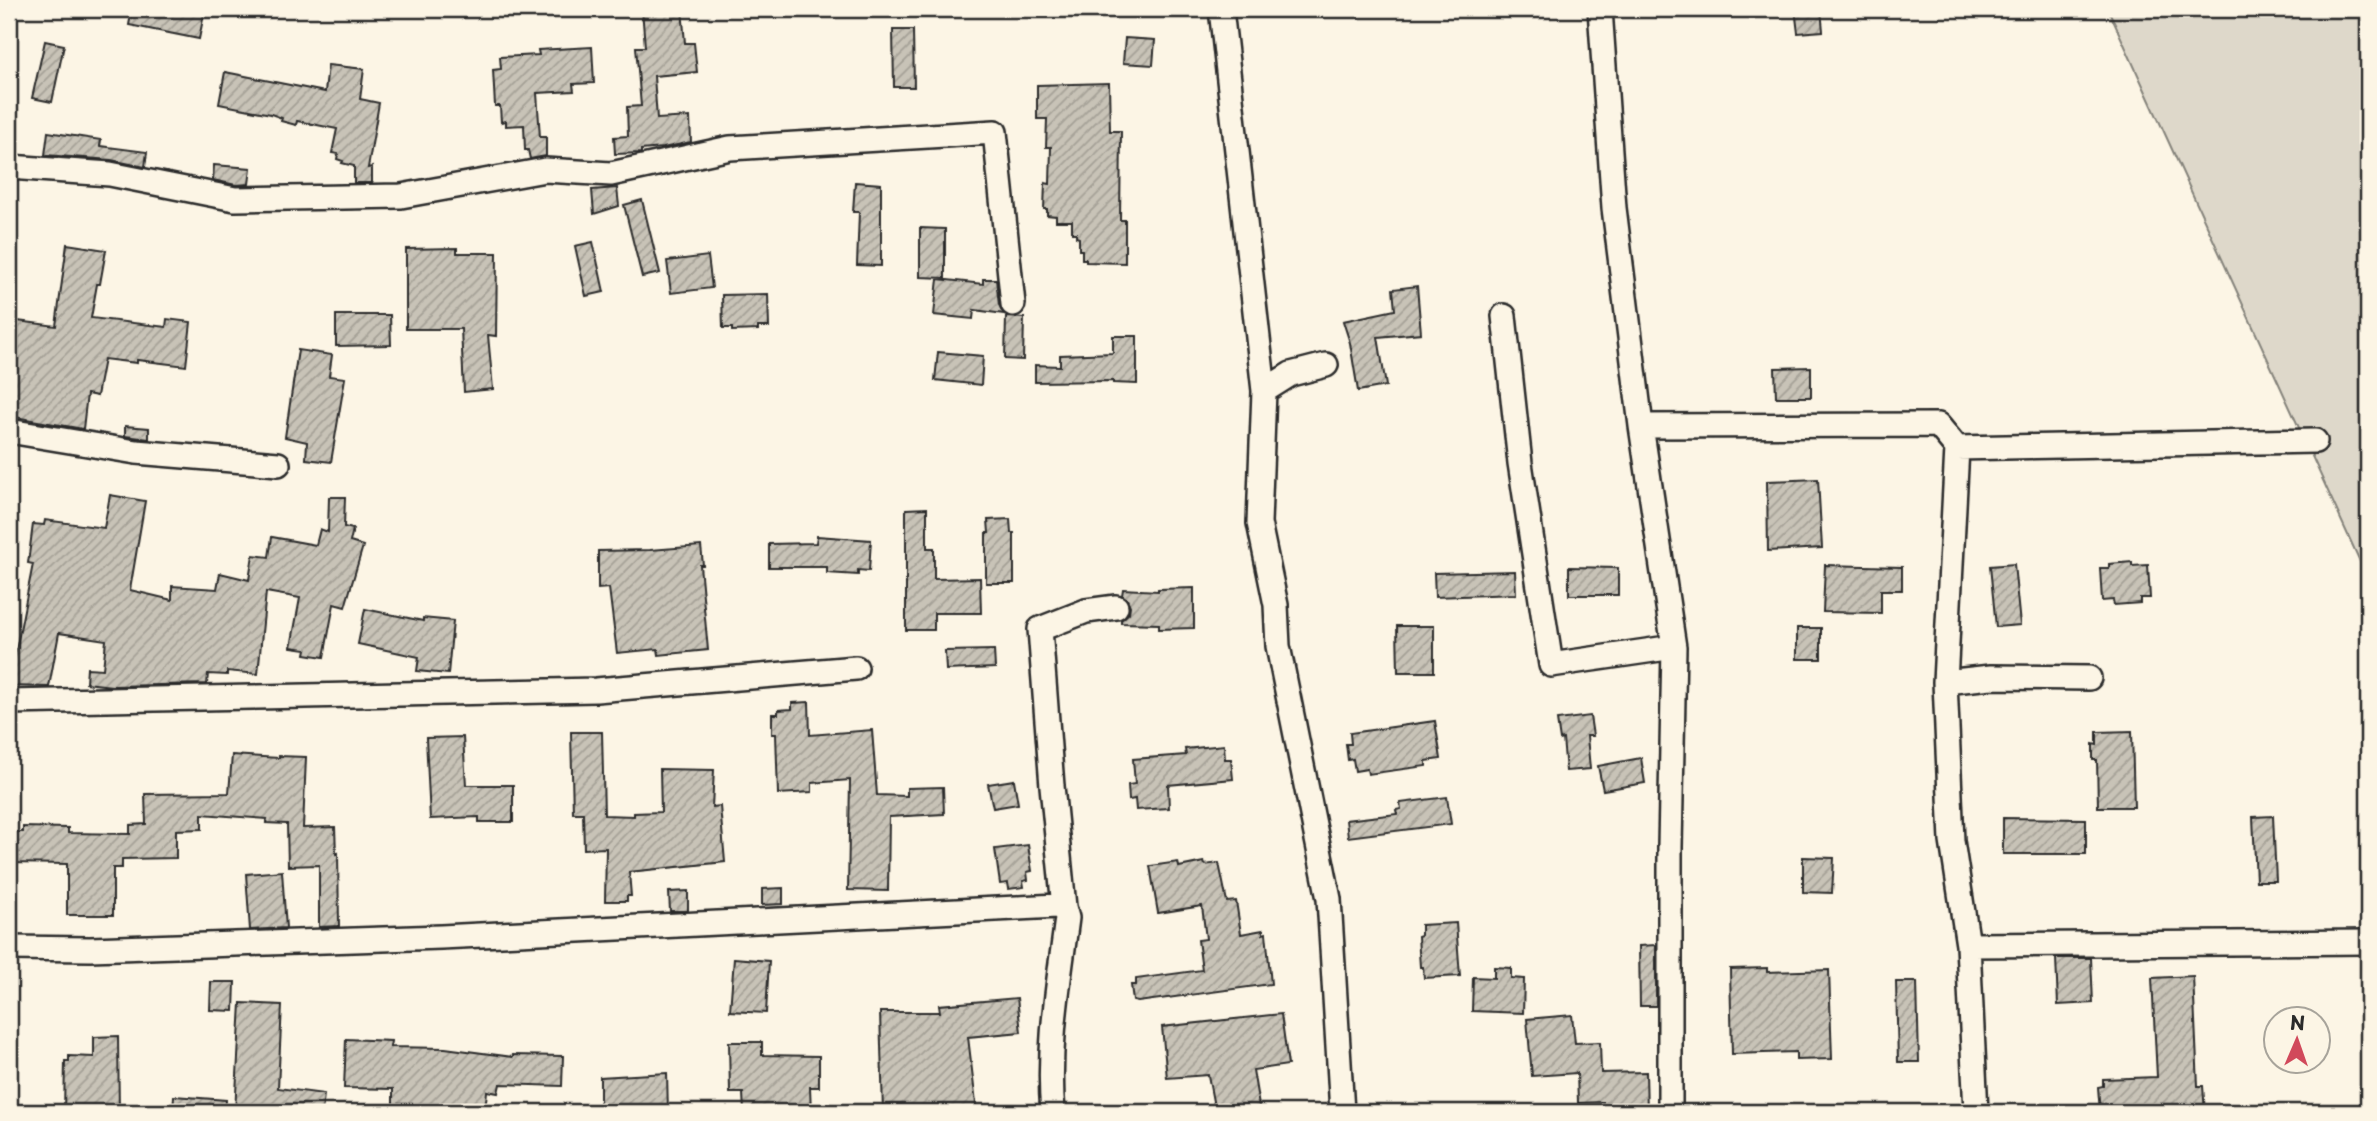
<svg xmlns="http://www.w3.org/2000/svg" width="2377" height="1121" viewBox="0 0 2377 1121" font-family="'Playpen Sans',sans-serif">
<defs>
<pattern id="building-hatch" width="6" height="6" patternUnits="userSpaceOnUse" patternTransform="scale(1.75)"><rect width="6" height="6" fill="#c8c3b7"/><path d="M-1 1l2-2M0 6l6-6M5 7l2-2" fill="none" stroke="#a39f95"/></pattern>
</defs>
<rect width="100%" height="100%" fill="#fcf5e5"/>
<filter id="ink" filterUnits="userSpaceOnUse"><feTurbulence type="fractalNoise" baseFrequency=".0143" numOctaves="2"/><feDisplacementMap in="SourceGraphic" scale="14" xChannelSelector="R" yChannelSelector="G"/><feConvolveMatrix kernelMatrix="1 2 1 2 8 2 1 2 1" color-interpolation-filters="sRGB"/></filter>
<g filter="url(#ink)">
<path fill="#ded8ca" stroke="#84827a" stroke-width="2" d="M2108,9H2368V579Z"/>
<path fill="url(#building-hatch)" stroke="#2b2b2b" stroke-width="2" d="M132,9H205L199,39L129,25Z
M642,9H682L685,43H694L697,72L654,76L657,119L690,117L691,142L663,148L641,150V153L615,154L614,137L628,136L627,107L641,106L636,47H645Z
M1795,9H1821L1823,31L1798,33Z
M893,30H913L914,87H894Z
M1125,38L1155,40L1153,65L1123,63Z
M45,41L64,45L52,102L32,98Z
M592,47L594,83L573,84L574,91L537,93L540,137H546V156L530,159L528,150H525L524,125L506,126V121L501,122L500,106H495L493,70L501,69L500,57L539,55L538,50Z
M328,65L364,69L360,99L379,103L368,168L372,167V183H354V166L342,163L343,161L337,159L338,154L332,153L337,129L297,121L296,125L281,121L282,118L271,114L219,104L225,72L325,92Z
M1109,83L1110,131H1121L1120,220H1125V263L1086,262V259H1082V250H1079V238L1076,237V233H1072V221H1056V216L1047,215V209H1044L1045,183L1050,184L1051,147H1046L1047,119H1037V85Z
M48,132L101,140L100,146L147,152L145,167L111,160L45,155Z
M214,165L251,168L249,184L236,185L213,180Z
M855,182L881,184V266L857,265L859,212H853Z
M617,188L619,206L594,214L592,190Z
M642,200L660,273L642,277L624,205Z
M920,228L945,229V278L920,277Z
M593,242L604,292L586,296L575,246Z
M67,244L106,250L100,284H97L91,318L166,327L167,319L191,322L186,366L137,360V363L104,359L97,396L87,394L83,429L9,416V320L56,326Z
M457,248V253H497L496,336L488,335L493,389L464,392L461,329H406V249Z
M708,256L712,288L671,293L667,261Z
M938,279L983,284V279H996L999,305L1004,314L974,310L973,319L934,315Z
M1417,286L1421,333L1378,337L1386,386L1358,391L1350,343L1343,321L1395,310L1393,289Z
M768,294L769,327H758V330L732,331V328H723L722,295Z
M336,315H390L391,345L336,346Z
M1006,317L1024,318L1023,360L1005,359Z
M1113,336H1137V384L1113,383V381L1035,382V365L1060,366V355L1113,353Z
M298,350L332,355L329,376L345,378L331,462L306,459L307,442L285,437Z
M938,352L983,356L981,385L935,380Z
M1811,367V397H1776L1775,368Z
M125,426L149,428V439L125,436Z
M1818,479L1822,548L1768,551L1767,481Z
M110,495L145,501L130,590L172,600V586L217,589L220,573L249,580L253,555L269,557L272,537L316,545L320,529L328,532L329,497H345L344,527L353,529L350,542L363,546L345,607L334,604L324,657L305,654L306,649L291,647L300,598L266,592L258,674L227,671V675L208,674L207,684L112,686L86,683L87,668L103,669L106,640L59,633L49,687L9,686L33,564L28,563L33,524L44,525L45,520L104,528Z
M927,508V548H934V579L980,578L981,613H934V630H906V509Z
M1010,519L1011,533H1014V583H986V533H989L988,520Z
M817,536L871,540L869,571L858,570V575L827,573V567H769V544L816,543Z
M701,546L703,565H700L708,650L659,655L658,649L617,653L609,588L598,589V551L650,550Z
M2132,562V566L2148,565L2150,598H2140V603L2114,605L2113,600L2102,601L2100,568H2109V564Z
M2014,564L2020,625L1996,627L1990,566Z
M1825,565L1902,567V590H1881V613L1823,612Z
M1569,567L1618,568V595H1569Z
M1515,571L1516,594L1435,597L1434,573Z
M1194,588V628L1159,629V624L1121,623V620L1129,613L1130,606L1127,599L1122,595L1123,589L1158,591V589Z
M365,609L423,621V618L453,621L448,674L417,671L419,657L358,644Z
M1397,626H1434V672H1398Z
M1797,628H1821V659H1797Z
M994,650L995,668L946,670L945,651Z
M809,702L810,735L872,730L877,795L907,796V788L943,787L944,814L889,817L888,891L848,890L850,780L812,783V792L778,794L776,734H772V714H778V710L792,709V703Z
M1590,716L1593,736H1587L1590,769L1566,771L1563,739L1560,740L1557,720Z
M1435,721L1441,759L1426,761V766L1368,774L1367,769L1355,771L1353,759L1348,760L1346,744H1351L1350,733Z
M2132,731L2134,807H2098L2097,760H2093V744L2097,745V732Z
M571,732H602L604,815L634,816V813L661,812L660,769L714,770L712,807L720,806L725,862L629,872L631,896H627V901H605L606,848L584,849L583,813H573Z
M463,737L466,785H513V822H479V817L430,819L426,738Z
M1224,745L1225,759H1231L1233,779L1168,785L1169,808L1136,810L1135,799L1129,800L1128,785L1135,784L1133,759L1186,755L1185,749Z
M232,755L279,758V756L306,757L303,828L335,827L336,854L338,853L339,926L319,927V865L288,866L287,824L266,823L267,819L202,814V829L176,830V858L122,859V868H113V915H67V864L9,863V832H23V827L68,828V833L130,834V825L146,824L145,794L229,793Z
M1641,758L1645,783L1603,790L1598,766Z
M1014,780L1018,804L993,808L988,784Z
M1447,797L1451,824L1348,837L1346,820L1397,814L1396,810L1401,809L1400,803Z
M2273,816L2276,881H2256L2253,817Z
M2003,818L2086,819V854H2003Z
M1028,845L1032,871L1027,872L1028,880L1023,881L1024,887L1009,889L1008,883L1000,884L995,849Z
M1803,857L1834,858L1832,893L1803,892Z
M1178,862L1179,867L1204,862L1205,865L1219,863L1227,902L1236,901L1241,934L1263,930V934L1266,933L1271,984L1138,1002L1133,1001L1131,985H1136V979L1202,970L1198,940L1206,939L1202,906L1158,913L1150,866Z
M282,871L286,928L250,930L246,874Z
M783,888V904L762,905V889Z
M688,891V911H670L669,892Z
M1456,923L1460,976L1424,978L1423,967H1420L1418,936L1421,935V925Z
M1656,945V1006H1640L1639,946Z
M734,958L769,961L766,1013L730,1011Z
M2056,958H2091L2093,1003L2058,1005Z
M1494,967L1511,968V978L1524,979L1523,1013L1472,1011L1473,977L1494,978Z
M1767,968V972L1829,970L1832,1059L1796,1060V1052L1732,1054L1730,969Z
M2193,976L2198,1086H2203L2205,1112H2100L2098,1087L2103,1086V1079L2157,1077L2152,978Z
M211,982H235L234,1011L210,1010Z
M1896,982H1917L1919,1062H1898Z
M1017,998L1021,1032L968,1037L977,1112H883L880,1012H940L939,1005Z
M241,1003L282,1005L278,1088L324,1094L322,1112H235Z
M1281,1014L1288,1065L1253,1070L1260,1112H1215L1208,1075L1167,1078L1162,1027Z
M1572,1015L1575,1043L1600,1042L1601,1073L1646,1072L1647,1112H1603V1102L1578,1103L1577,1073L1532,1076L1527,1019Z
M118,1036L119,1112H64L65,1061H69V1056L94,1057V1037Z
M346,1039L391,1041L390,1047L445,1048L513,1057V1055L563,1056L562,1086L500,1084L498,1093L487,1091L485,1112H395V1108L393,1109V1089L344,1088Z
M729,1042H762V1055L819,1056V1087H810L811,1112H744L743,1093H730Z
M667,1073L668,1112H600V1077Z
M174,1096L226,1100L225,1112H173Z"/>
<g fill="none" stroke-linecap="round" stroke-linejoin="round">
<g stroke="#2b2b2b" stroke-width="28">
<path id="street" d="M1221,9L1264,391
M1600,9L1614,208L1641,426L1938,425L1957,448
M9,167L110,174L235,199L401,196L545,170L611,174L730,148L995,132L1013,304
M1504,316L1520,463L1551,665L1674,647
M1326,365L1291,374L1264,391L1259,523L1276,605L1278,646L1329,899L1342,1112
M1641,426L1674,647L1670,847V1112
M9,431L136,452L278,464
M2315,441L1957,448L1945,682L1952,841L1968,945L2368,942
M1945,682L1991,677L2089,678
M9,702L596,690L856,668
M1064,907L1052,786L1040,629L1086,611L1116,607
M1968,945L1976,1112
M9,948L90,949L441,937L1057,906L1064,907L1067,918C1059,981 1047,1048 1053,1112"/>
</g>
<use href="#street" stroke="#fcf5e5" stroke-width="23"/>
</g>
</g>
<rect width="2377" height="1121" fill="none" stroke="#fcf5e5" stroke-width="35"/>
<rect x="18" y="18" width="2342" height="1086" fill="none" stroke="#2b2b2b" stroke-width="2.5" filter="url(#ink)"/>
<g transform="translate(2297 1040) rotate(2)"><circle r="33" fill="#fcf5e5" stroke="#a8a49b" stroke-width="2"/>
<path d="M0-5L12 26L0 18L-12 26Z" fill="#d1495b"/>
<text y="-10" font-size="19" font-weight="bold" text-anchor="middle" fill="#2b2b2b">N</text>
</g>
</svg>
